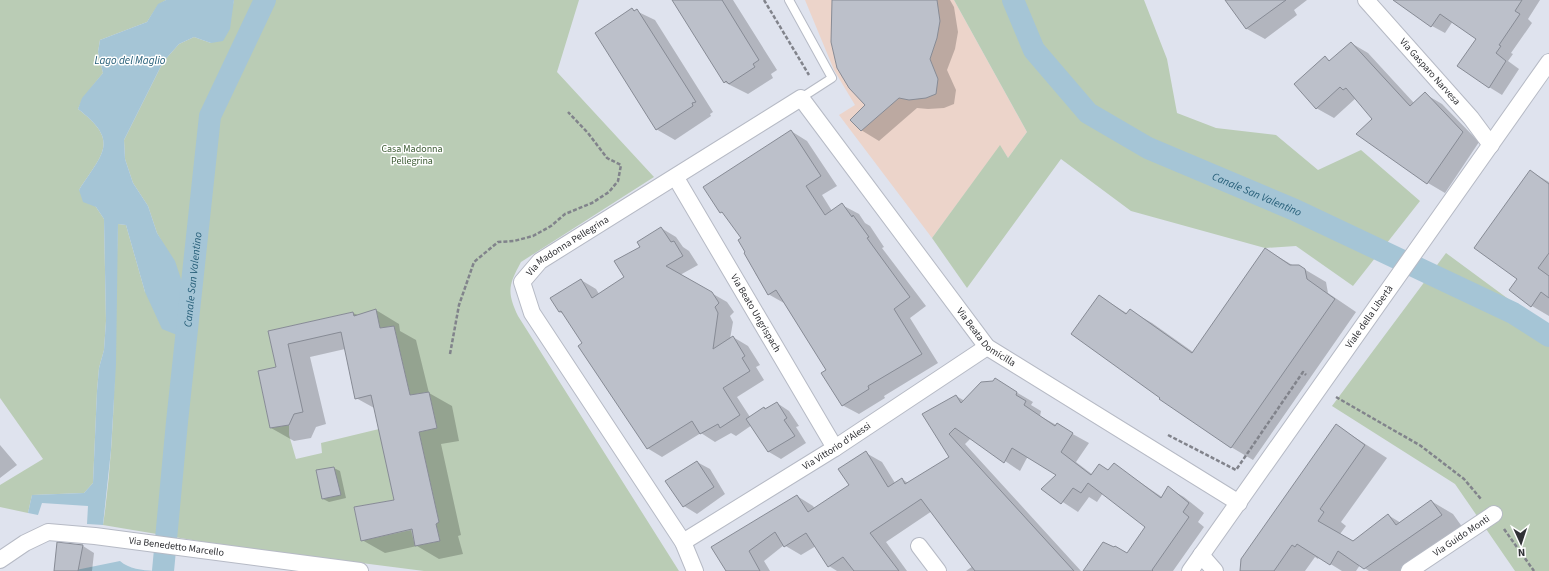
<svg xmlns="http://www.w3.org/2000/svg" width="1549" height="571" viewBox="0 0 1549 571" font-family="'Source Sans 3',sans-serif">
<rect width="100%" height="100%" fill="#dfe3ee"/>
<path fill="#ecd4ca" d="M805,0H954L1027,132L1008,158L1000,146L932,238L839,115L855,105L834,70Z"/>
<path fill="#baccb5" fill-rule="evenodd" d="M0,0H166L158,5L147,22L100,40L98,52L103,73L83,98L78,109C120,141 103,153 79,190L96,207L104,219L106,321L104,350L99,368L97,391L93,483L84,493L32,495L28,513L0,507V485L43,459L0,398Z
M234,0H579L557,72L654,177L521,262C508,286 507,292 518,316L679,571H424L228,546L103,525C118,425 114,324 118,224L126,225L145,292L165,247L157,233L148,206L133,183L125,159L124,140L163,62L179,44L194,37L211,43L231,12ZM376,309L380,328L394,326L410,395L429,392L437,428L419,432L439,522L436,523L440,541L415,546L411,530L361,541L354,507L394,500L379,429L321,443L322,453L296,459L289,435V425L270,428L258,371L276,367L268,331L353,312L357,333ZM334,467L340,495L323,499L316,471Z
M954,0H1144L1167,59L1177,113L1216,128L1276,135L1318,170L1361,150L1420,201L1353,286L1296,246L1265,248L1131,211L1061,159L967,288L932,238L1000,145L1008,158L1027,132Z
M1446,253L1549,329V571H1515L1455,484L1332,406Z"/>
<path fill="#a5c5d6" d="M166,0H234L230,29L223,41L211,43L194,37L179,44L163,62L124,140L125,159L133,183L148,206L157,233L175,261L187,297V319L177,335L162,329L145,292L126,225L118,224L116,364L111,450L103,525L87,524L88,506L42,503L38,515L28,513L32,495L84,493L93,483L97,391L99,368L104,350L106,321L104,219L96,207L83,202L79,190C103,153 120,141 78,109L82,98L103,73L98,52L100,40L147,22L158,4Z
M120,561C129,569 142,570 154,571H71Z"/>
<path fill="#0003" d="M673,0H733L777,70L771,74L773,78L748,94L724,82Z
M832,0H950L954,7L958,32L955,49L947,70L956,90L954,104L944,108L928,109L917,108L879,141L861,130L866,105Z
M1234,0H1307L1294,10L1297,15L1265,39L1247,29L1229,4Z
M1412,0H1540L1528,19L1532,23L1511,53L1513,54L1508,61L1519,69L1502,95L1489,87L1478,38L1453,21L1445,33L1432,26Z
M632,9L655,20L713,112L710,114L711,116L675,140L656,129Z
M1351,43L1368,53L1414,103L1425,94L1442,104L1479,142L1445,193L1428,183L1356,98L1334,118L1316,108L1325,58L1331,61Z
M791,131L807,141L837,186L822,195L832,211L842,205L859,214L865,223L870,226L884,247L882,248L926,306L910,318L938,363L884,396L885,398L859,414L842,405L827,370L784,303L768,294L755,273L757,272L742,238L725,214L721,212Z
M1530,171L1549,182V316L1532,306L1518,278Z
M661,228L676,237L683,247L689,251L698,265L680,275L727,302L734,312L730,316L733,322L730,339L733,337L748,346L760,365L756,367L764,380L737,397L750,417L764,408L766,410L777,403L789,411L799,426L796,427L806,443L781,459L769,452L752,425L736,436L731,433L715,442L701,433L662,457L647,448L579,346L583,343L564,314L559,312L581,280L596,289L599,294L625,277L641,247Z
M1265,249L1294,266H1299L1326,282L1328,293L1356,312L1253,460L1231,447L1099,296L1128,314L1131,311L1152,323L1193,352Z
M376,310L399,324L400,331L416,340L429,393L452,406L459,441L441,444L461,535L458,536L463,554L439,559L417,546L385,553L362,540L395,500L376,409L356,398L345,349L310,357L326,424L316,427L311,438L294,441L271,428L277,368L269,331L353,313L358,315Z
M1011,389L1033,402L1031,405L1041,411L1040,416L1089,443L1076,462L1093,475L1109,471L1114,465L1162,497L1168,488L1184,497L1204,513L1198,522L1204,527L1173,571H1084L1128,554L1146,527L1103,493L1097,502L1089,497L1078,512L1043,489L1058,475L1028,456L1020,471L971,438L965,444L1081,571H966L973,566L932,511L886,542L907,571H837L829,566L816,546L801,555L784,545L764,561L770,571H728L797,496L813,506L815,509L850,485L866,453L882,462L895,483L902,479L908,483L950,457L924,414L956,396L965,401Z
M1337,426L1387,458L1341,522L1346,526L1340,534L1353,542L1388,515L1401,523L1431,501L1453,514L1463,528L1402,571H1369L1360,565L1356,571H1342L1319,557L1318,559L1315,557L1305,571H1241Z
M0,445L17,465L0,478Z
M697,462L710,469L725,494L697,514L684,506L667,481Z
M334,468L340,471L346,498L329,502L323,499L317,471Z
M83,546L94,553L92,571H55Z"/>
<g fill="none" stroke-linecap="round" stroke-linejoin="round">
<g stroke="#a5c5d6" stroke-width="22">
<path id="s1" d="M1013,0L1034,50L1088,113L1148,148L1295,210L1513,313L1549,336"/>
<path id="s2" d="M163,571L177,422L210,116L265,0"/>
</g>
</g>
<path fill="#bcc0ca" stroke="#878b95" d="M672,0H722L759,60L753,64L755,67L729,84L726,81L724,83Z
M832,0H937L940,21L937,38L930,59L938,79L936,94L926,98L909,100L899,98L861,131L850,120L865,105L849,88L837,68L831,42Z
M1225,0H1286L1246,29Z
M1393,0H1522L1515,11L1520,14L1499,45L1501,46L1496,53L1506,61L1489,88L1457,66L1476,39L1440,14L1431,27Z
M632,8L634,11L637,9L696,102L692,103L693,106L656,130L595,33Z
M1351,42L1410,106L1425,92L1463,132L1427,184L1356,134L1372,119L1346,88L1343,90L1340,87L1316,109L1294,84L1325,56L1329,61Z
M791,130L821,176L806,186L825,215L842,203L852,217L853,215L869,237L867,238L910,297L894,309L922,354L868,386L869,389L842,406L821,373L826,370L776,290L768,295L744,253L745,252L738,240L741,238L722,212L720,213L703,187Z
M1530,170L1549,184V253L1538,268L1549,276V298L1541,292L1531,307L1509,290L1517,279L1474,248Z
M661,227L671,242L674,241L683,256L666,266L712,292L719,303L715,307L718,313L713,349L733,336L745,356L742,358L750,371L723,388L740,415L720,428L718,424L700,434L692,421L647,449L578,346L582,343L561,311L559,312L550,298L581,279L592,298L624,277L614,261L640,247L637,242Z
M1265,248L1290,265H1299L1305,269L1307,279L1335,299L1231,448L1159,399L1160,398L1071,334L1099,295L1126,314L1130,309L1192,353Z
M376,309L380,328L394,326L410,395L429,392L437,428L419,432L439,522L436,524L440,541L415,546L412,529L361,541L354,507L394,500L371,395L355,399L341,332L288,344L303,412L294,414L289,425L270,428L258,371L276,367L268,331L353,312L354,316Z
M995,378L1017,392L1016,395L1026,401L1024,405L1055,426L1057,423L1073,433L1061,452L1091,475L1099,464L1108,470L1114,463L1161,498L1168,486L1189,503L1183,512L1189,517L1152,570L1153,571H1083L1103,542L1114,547L1115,546L1127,553L1145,527L1088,483L1081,493L1073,488L1061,504L1041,489L1056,475L1012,448L1004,463L955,428L949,434L1074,571H975L921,499L870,533L899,571H854L843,557L828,567L806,533L784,547L775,532L749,551L760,571H726L711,547L797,495L808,512L849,485L838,469L866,451L888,487L902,478L905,484L949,457L922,414L956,395L961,403L981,382L993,381Z
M777,402L787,418L784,420L795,436L768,452L746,419L764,407L765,409Z
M1336,424L1365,445L1320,509L1324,512L1318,521L1353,541L1388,514L1396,525L1431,500L1442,515L1364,569L1338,551L1330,565L1297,544L1295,547L1292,545L1274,571H1240L1241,559Z
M697,461L714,487L683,507L665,481Z
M334,467L341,495L322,499L316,470Z
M57,542L83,545L78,571H54Z"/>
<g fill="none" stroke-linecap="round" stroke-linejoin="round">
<g stroke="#b6bac5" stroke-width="10">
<path id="service" d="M789,0L832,78L801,98"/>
</g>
<g stroke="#b6bac5" stroke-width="18">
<g id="minor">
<path id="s3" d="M1366,0L1471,118L1491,145"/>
<path id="s4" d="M676,178L835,448"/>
<path id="s5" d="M683,542L835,448L987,347"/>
<path d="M919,546L938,571"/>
<path d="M1201,555L1215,571"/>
<path id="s6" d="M0,560L25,543L48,532L95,536L360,571"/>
<path id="s7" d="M695,571L683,542L532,313L522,282L540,261L801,98L987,347L1239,503"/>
<path id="s8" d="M1190,571L1549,62"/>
<path id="s9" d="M1409,571L1494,514"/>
</g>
</g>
<path stroke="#81838b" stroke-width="2.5" stroke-dasharray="4 2" stroke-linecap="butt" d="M764,0L809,75
M450,354L459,305L474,262L498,242L514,241L533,236L551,226L565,214L592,203L609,192L618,181L621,165L607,158L588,133L568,112
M1336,397L1421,446L1464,479L1481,499
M1168,435L1236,470L1303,372L1306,375
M1504,529L1534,571"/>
<use href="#service" stroke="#fff" stroke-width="8"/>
<use href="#minor" stroke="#fff" stroke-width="16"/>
</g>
<g text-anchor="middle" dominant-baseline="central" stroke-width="3" stroke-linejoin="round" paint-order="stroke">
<g font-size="10" fill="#303135" stroke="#fff">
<text stroke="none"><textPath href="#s3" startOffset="96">Via Gasparo Narvesa</textPath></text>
<text stroke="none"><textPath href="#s7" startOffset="397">Via Madonna Pellegrina</textPath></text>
<text stroke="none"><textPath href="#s4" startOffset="157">Via Beato Ungrispach</textPath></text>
<text stroke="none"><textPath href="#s8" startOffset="311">Viale della Libertà</textPath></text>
<text stroke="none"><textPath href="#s7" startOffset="977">Via Beata Domicilla</textPath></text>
<text stroke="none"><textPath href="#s5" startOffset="181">Via Vittorio d'Alessi</textPath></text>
<text stroke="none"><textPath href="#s9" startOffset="63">Via Guido Monti</textPath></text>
<text stroke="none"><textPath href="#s6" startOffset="185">Via Benedetto Marcello</textPath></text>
</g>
<g font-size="10" fill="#395830" stroke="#fff">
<text x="412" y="149">Casa Madonna<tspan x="412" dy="12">Pellegrina</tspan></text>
</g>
<g font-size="11" font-style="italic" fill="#275f79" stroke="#fff">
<text x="130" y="60">Lago del Maglio</text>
<text stroke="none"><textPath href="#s1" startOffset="325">Canale San Valentino</textPath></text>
<text stroke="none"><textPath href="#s2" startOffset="293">Canale San Valentino</textPath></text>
</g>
</g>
<g transform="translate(1521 543) rotate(177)" stroke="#ffffff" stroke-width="3" paint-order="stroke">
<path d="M0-3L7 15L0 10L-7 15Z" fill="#303135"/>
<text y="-6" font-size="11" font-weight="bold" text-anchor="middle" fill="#303135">N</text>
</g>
</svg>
